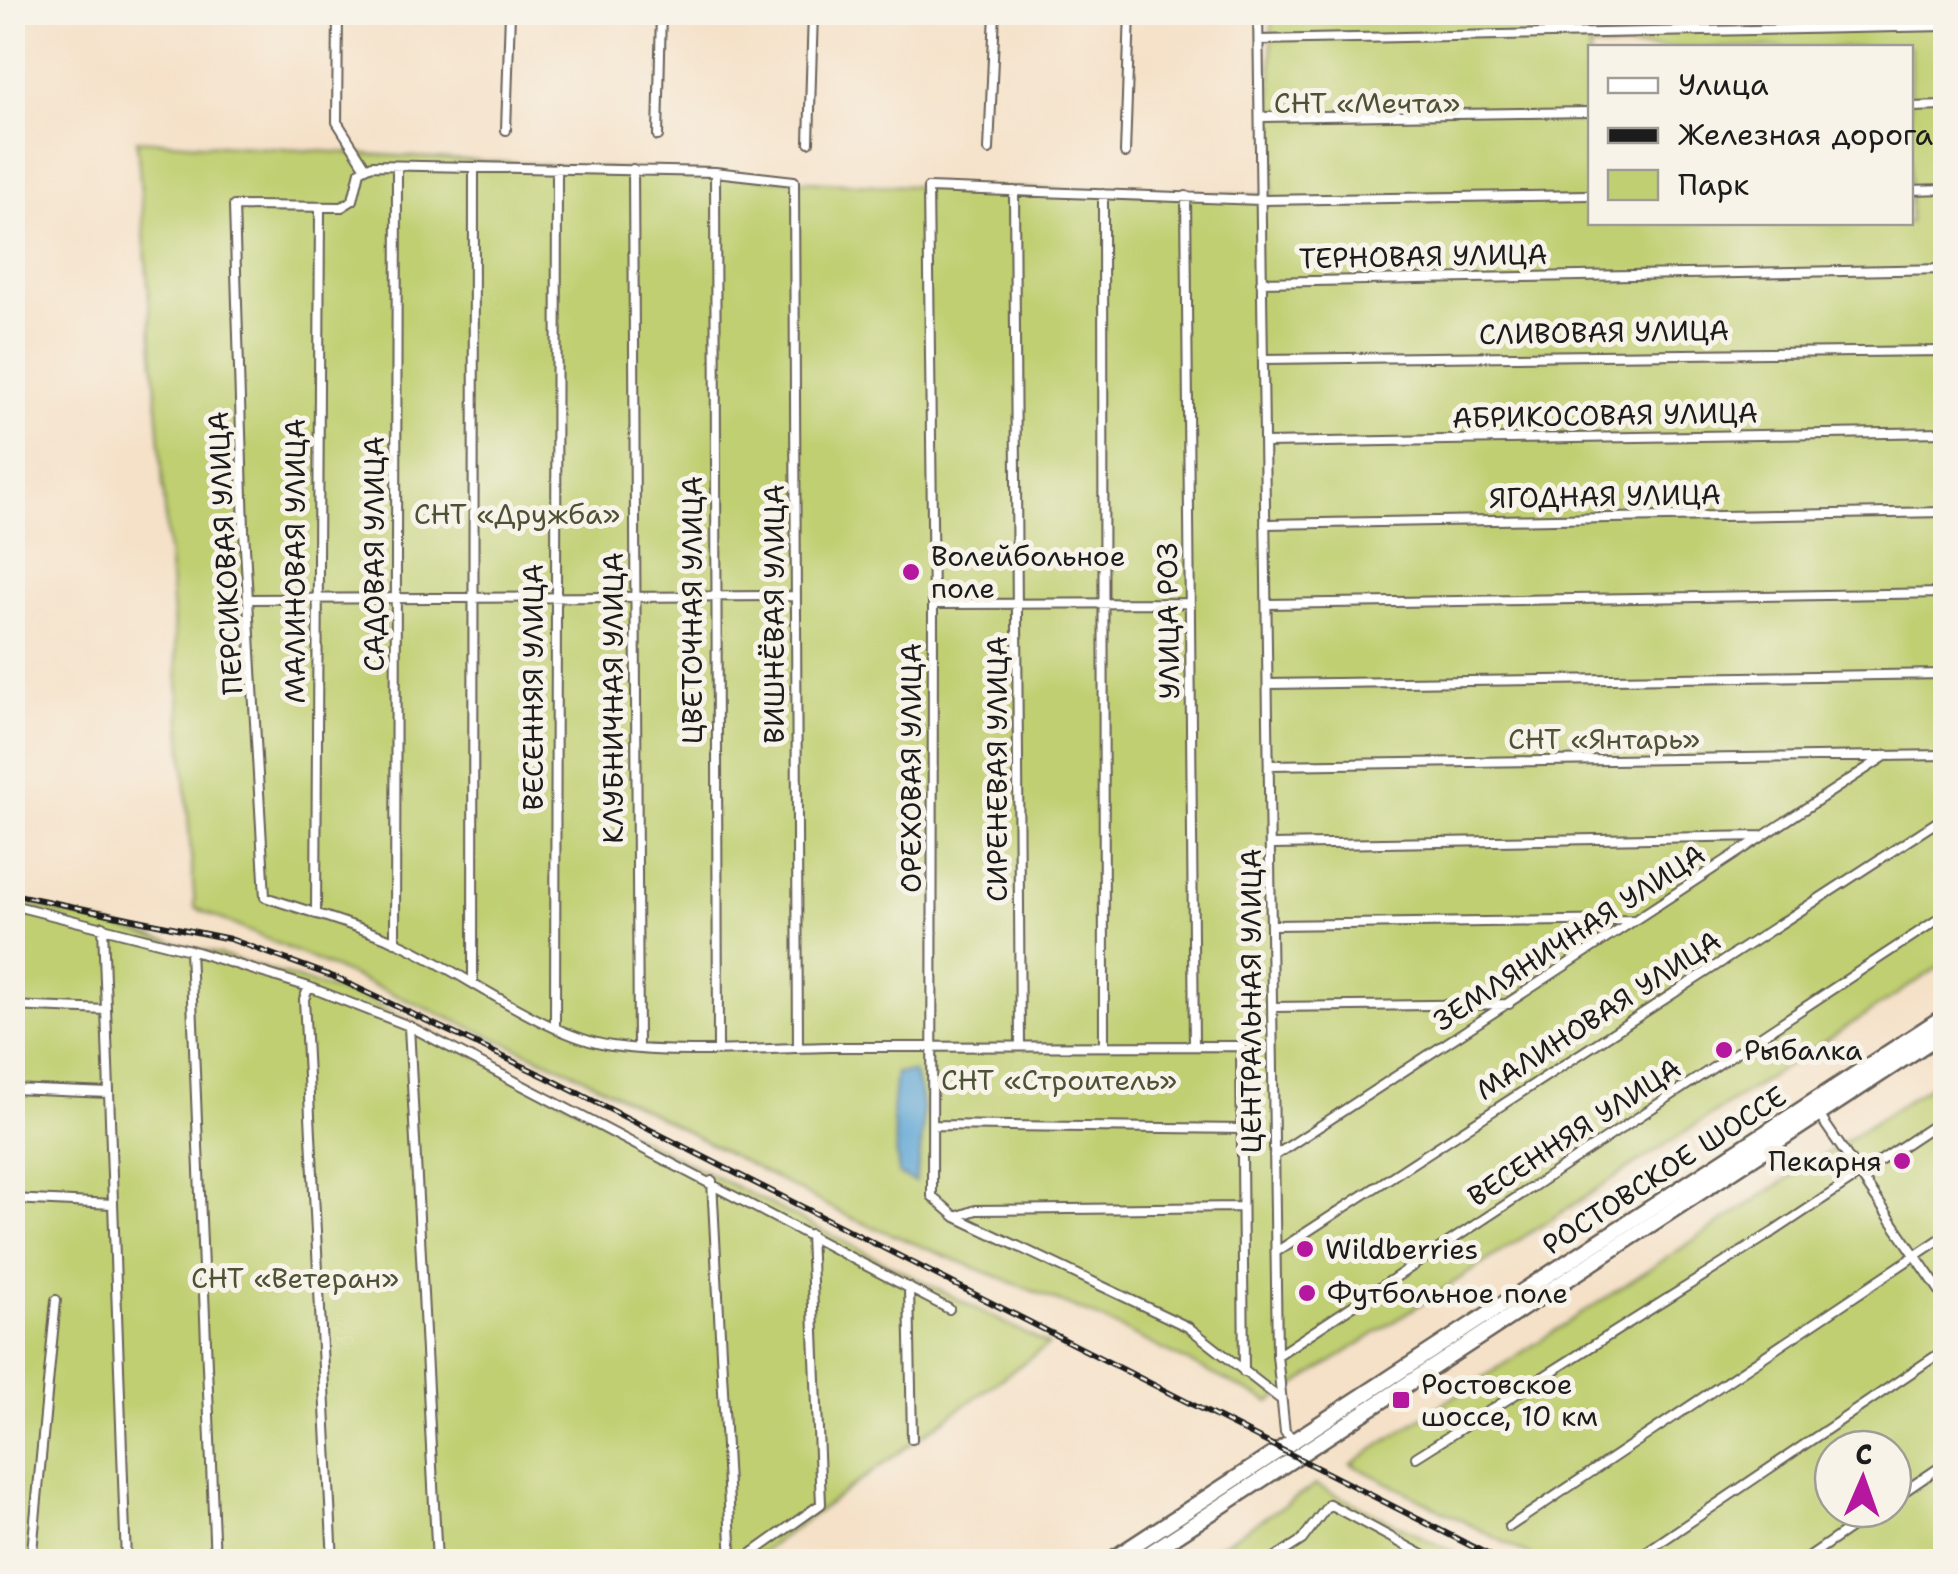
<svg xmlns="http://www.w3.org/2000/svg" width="1958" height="1574" viewBox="0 0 1958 1574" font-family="'Shantell Sans',sans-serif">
<rect width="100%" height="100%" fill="#f7f3e8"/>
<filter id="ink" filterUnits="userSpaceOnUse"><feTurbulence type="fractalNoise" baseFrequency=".01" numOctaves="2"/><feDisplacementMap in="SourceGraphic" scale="20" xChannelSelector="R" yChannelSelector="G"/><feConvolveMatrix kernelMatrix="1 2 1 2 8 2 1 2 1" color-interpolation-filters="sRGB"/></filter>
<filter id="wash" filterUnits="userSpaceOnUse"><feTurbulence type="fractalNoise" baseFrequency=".0048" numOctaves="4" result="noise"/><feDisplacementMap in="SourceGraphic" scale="40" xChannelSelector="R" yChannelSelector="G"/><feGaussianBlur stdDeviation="2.25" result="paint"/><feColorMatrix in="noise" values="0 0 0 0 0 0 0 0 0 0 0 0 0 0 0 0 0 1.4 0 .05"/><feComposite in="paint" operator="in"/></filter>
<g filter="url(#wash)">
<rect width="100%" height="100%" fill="#f5e1c8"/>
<path fill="#c0cf71" stroke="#6e7646" stroke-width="2.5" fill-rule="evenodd" d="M1271,13H1945V963L1270,1402L1090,1314L851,1218L575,1073L195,908L137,140L874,185L1273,196ZM1590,48H1910V222H1590Z
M12,900L217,954L369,1001L1048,1345L749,1561H13Z
M1945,1076V1561H1541L1351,1464ZM1833,1449H1893V1509H1833Z
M1316,1485L1472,1561L1194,1562Z"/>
<path fill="#5ea6d5" stroke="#3d6178" stroke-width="2.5" d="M913,1072C929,1105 922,1147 915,1182L899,1175L892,1111L896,1073Z"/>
</g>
<g filter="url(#ink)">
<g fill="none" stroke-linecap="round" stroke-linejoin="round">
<g stroke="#686158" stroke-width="12">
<path id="street" d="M338,12L337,122L365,166
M1258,12L1277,1355L1285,1432L1297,1441
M1259,40L1946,26
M1910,107L1946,106
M1260,117L1590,112
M506,130L510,12
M658,136L661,12
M809,142L813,12
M989,150L995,12
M1125,153L1130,12
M633,169L638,1047
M715,172L718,1048
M1910,190L1946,189
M1014,191L1020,1046
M1103,194L1104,1045
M1186,196L1194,1046
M1261,282L1946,269
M1263,359L1946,351
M1265,443L1946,432
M1265,524L1946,512
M250,599L795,596
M933,604L1190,603
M1267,604L1946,593
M1268,684L1946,674
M1269,765L1946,755
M1273,845L1763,836
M12,905L190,950L309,987L409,1026L949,1309
M316,914L320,208
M1274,925L1634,920
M103,926L126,1562
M395,942L397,166
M190,950L215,1562
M473,983L474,167
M309,987L304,999L333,1562
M12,1006L106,1010
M1273,1007L1509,1004
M555,1025L557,168
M409,1026L437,1562
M798,1048L794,181L715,172L372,165L360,171L353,200L342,207L234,206L244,530L265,897C307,911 352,924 394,941C458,968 545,1037 612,1046C683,1056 760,1048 831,1047C968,1046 1104,1047 1241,1046L1244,1372
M12,1089L109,1093
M1819,1115L1946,1300
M934,1125L1243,1129
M1274,1156L1887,755
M712,1181L732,1562
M12,1199L113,1204
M956,1217L976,1210L1242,1207
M1276,1252L1946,816
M909,1287L912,1439
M1278,1355L1946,914
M1279,1398L1188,1327L956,1217L932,1196L933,604L928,188L1261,200L1590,195
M1416,1457L1773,1232L1946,1117
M1893,1499L1946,1463
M1509,1527L1946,1235
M31,1562L56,1300
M740,1562L821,1504L810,1234
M1268,1562L1302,1540L1329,1504L1436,1562
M1631,1562L1946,1349
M1801,1562L1878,1509"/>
</g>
<g stroke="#686158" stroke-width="19">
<path id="highway" d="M1108,1562L1946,1015
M1136,1562L1946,1031"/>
</g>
<use href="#street" stroke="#fff" stroke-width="8"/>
<use href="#highway" stroke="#fff" stroke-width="14"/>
<g stroke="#1c1c1c" stroke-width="6">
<path id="rail" d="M12,894L230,939L334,977L546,1077L1503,1562"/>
</g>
<use href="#rail" stroke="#f7f3e8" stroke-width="2.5" stroke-dasharray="8" stroke-linecap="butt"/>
</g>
</g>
<g fill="#b5179e" stroke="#f7f3e8" stroke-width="4">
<circle cx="911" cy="572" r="10"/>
<circle cx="1724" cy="1050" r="10"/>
<circle cx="1902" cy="1161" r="10"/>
<circle cx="1305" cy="1249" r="10"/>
<circle cx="1307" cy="1293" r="10"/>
<rect x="1391" y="1390" width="20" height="20" rx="5"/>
</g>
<g text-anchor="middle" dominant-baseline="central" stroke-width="10" stroke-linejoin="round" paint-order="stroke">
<g font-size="28" fill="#4d5236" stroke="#f7f3e8">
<text x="1367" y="103">СНТ «Мечта»</text>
<text x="517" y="514">СНТ «Дружба»</text>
<text x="1604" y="739">СНТ «Янтарь»</text>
<text x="1059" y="1080">СНТ «Строитель»</text>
<text x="295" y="1278">СНТ «Ветеран»</text>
</g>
<g font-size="28" fill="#1c1c1c" stroke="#f7f3e8">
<text transform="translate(1423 256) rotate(-1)">ТЕРНОВАЯ УЛИЦА</text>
<text transform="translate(1604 332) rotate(-1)">СЛИВОВАЯ УЛИЦА</text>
<text transform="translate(1605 415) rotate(-1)">АБРИКОСОВАЯ УЛИЦА</text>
<text transform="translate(1605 496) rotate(-1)">ЯГОДНАЯ УЛИЦА</text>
<text transform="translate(225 553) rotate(-93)">ПЕРСИКОВАЯ УЛИЦА</text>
<text transform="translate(374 554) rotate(-90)">САДОВАЯ УЛИЦА</text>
<text transform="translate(295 561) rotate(-90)">МАЛИНОВАЯ УЛИЦА</text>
<text transform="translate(692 610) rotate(-90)">ЦВЕТОЧНАЯ УЛИЦА</text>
<text transform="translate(774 614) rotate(-90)">ВИШНЁВАЯ УЛИЦА</text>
<text transform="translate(1168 621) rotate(-91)">УЛИЦА РОЗ</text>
<text transform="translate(533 687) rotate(-90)">ВЕСЕННЯЯ УЛИЦА</text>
<text transform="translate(613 698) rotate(-90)">КЛУБНИЧНАЯ УЛИЦА</text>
<text transform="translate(911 768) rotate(-90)">ОРЕХОВАЯ УЛИЦА</text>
<text transform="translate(997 769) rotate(-90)">СИРЕНЕВАЯ УЛИЦА</text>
<text transform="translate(1569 937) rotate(-33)">ЗЕМЛЯНИЧНАЯ УЛИЦА</text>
<text transform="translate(1251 1001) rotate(-90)">ЦЕНТРАЛЬНАЯ УЛИЦА</text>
<text transform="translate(1598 1015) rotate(-33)">МАЛИНОВАЯ УЛИЦА</text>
<text transform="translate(1574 1132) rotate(-33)">ВЕСЕННЯЯ УЛИЦА</text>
<text transform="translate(1664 1170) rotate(-33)">РОСТОВСКОЕ ШОССЕ</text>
</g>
<g font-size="28" fill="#1c1c1c" stroke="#f7f3e8" text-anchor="start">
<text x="931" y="556">Волейбольное<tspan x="931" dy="32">поле</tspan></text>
<text x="1744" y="1050">Рыбалка</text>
<text x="1882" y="1161" text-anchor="end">Пекарня</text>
<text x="1325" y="1249">Wildberries</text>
<text x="1327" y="1293">Футбольное поле</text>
<text x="1421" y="1384">Ростовское<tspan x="1421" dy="32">шоссе, 10 км</tspan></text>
</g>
</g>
<rect width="1958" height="1574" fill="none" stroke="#f7f3e8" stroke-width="50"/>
<rect x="1588" y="45" width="325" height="180" fill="#f7f3e8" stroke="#9f9d96" stroke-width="2.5"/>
<rect x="1608" y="78" width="50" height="15" fill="#ffffff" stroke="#9f9d96" stroke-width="2.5"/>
<text x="1678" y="95" font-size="30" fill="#1c1c1c">Улица</text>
<rect x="1608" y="128" width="50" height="15" fill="#1c1c1c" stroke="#9f9d96" stroke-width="2.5"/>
<text x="1678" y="145" font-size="30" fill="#1c1c1c">Железная дорога</text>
<rect x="1608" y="170" width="50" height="30" fill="#c0cf71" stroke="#9f9d96" stroke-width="2.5"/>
<text x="1678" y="195" font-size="30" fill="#1c1c1c">Парк</text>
<g transform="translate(1863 1479) rotate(2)"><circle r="48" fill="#f7f3e8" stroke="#9f9d96" stroke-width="2.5"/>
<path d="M0-8L18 38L0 25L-18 38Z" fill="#b5179e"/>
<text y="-15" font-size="28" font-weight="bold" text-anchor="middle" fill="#1c1c1c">С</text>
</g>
</svg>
